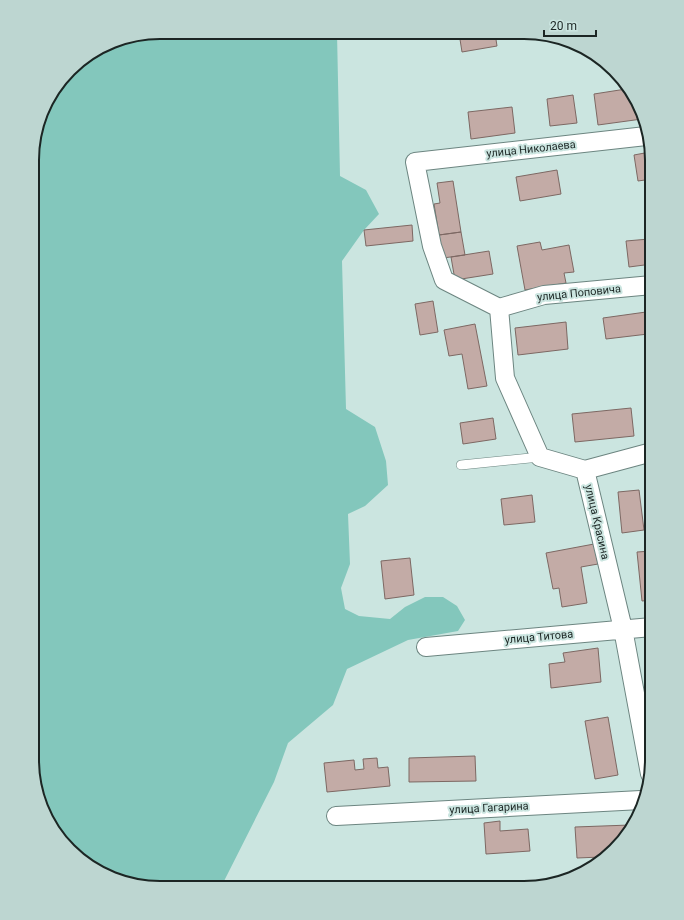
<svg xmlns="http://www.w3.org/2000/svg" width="684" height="920" viewBox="0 0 684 920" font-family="Roboto,sans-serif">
<rect width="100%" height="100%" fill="#cbe5e0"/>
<path fill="#83c7bc" d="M160,32L337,33L340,176L366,190L379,214L364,230L342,261L346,409L375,427L386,461L388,485L365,506L348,514L350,564L341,588L345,609L359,616L390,619L405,607L425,597H443L457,606L465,620L458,631L408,640L347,669L333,705L288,743L274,782L221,887H144L89,866L45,817L32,760L33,143L49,96L76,64L119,39Z"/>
<path fill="#c3aba6" stroke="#7d6863" d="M459,33H495L497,46L462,52Z
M495,33H526V35L496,39Z
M626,89L639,103L642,119L598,125L594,94Z
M573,95L577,123L550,126L547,99Z
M512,107L515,133L471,139L468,112Z
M650,152L652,160V179L638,181L634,155Z
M557,170L561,194L520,201L516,177Z
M453,181L461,232L439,235L434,204L440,203L437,183Z
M412,225L413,241L366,246L364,230Z
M461,232L465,255L443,258L439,235Z
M649,239L650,247H652V264L629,267L626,241Z
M540,242L542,250L569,245L574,272L564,273L566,283L525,290L517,246Z
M489,251L493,274L455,280L451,257Z
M433,301L438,332L420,335L415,304Z
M646,312L648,334L606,339L603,318Z
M566,322L568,349L518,355L515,328Z
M475,324L487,386L468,389L462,354L449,356L444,330Z
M652,404V426H649L647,405Z
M631,408L634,436L575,442L572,414Z
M493,418L496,439L463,444L460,423Z
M639,490L644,530L622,533L618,492Z
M532,495L535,522L504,525L501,499Z
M594,544L598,564L581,567L587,603L562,607L559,588L553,589L546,553Z
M652,551V600L642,601L637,552Z
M410,558L414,595L385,599L381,561Z
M598,648L601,682L551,688L549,664L565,662L563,653Z
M608,717L618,775L595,779L585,721Z
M475,756L476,781L409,782V758Z
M377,758L378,768L388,767L390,786L327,792L324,763L354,760L355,770L364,769L363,759Z
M500,821V831L528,829L530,851L486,854L484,823Z
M630,825L631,831L601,857L577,858L575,827Z"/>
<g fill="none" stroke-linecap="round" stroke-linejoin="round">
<g stroke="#6c8580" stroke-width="10">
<path id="lane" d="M461,465L540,457"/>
</g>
<g stroke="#6c8580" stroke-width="20">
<path id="street" d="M646,136L415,162L432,246L444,280L499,308L544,295L652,285
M499,308L505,378L540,457L585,470L623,629L650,774
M585,470L652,452
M426,647L652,627
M336,816L641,800"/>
</g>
<use href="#lane" stroke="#fff" stroke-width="9"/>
<use href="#street" stroke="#fff" stroke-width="18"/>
</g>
<g text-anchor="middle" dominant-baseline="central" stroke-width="4" stroke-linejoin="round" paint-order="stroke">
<g font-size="11" fill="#1c2624" stroke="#cbe5e0">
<text transform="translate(531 149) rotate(-6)">улица Николаева</text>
<text transform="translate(579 293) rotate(-6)">улица Поповича</text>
<text transform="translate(597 522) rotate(77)">улица Красина</text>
<text transform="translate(539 637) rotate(-5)">улица Титова</text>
<text transform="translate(489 808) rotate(-3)">улица Гагарина</text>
</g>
</g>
<path d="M0 0H684V920H0ZM160 39H524A121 121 0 0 1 645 160V760A121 121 0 0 1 524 881H160A121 121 0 0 1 39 760V160A121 121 0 0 1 160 39Z" fill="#bdd6d1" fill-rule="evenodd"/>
<path fill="none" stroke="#1c2624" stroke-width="2" d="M160 39H524A121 121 0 0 1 645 160V760A121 121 0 0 1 524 881H160A121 121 0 0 1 39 760V160A121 121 0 0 1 160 39Z"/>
<path d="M544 30v6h52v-6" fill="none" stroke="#1c2624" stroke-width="2"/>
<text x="550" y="30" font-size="12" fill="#1c2624" stroke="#cbe5e0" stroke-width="3" paint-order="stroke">20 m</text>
</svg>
